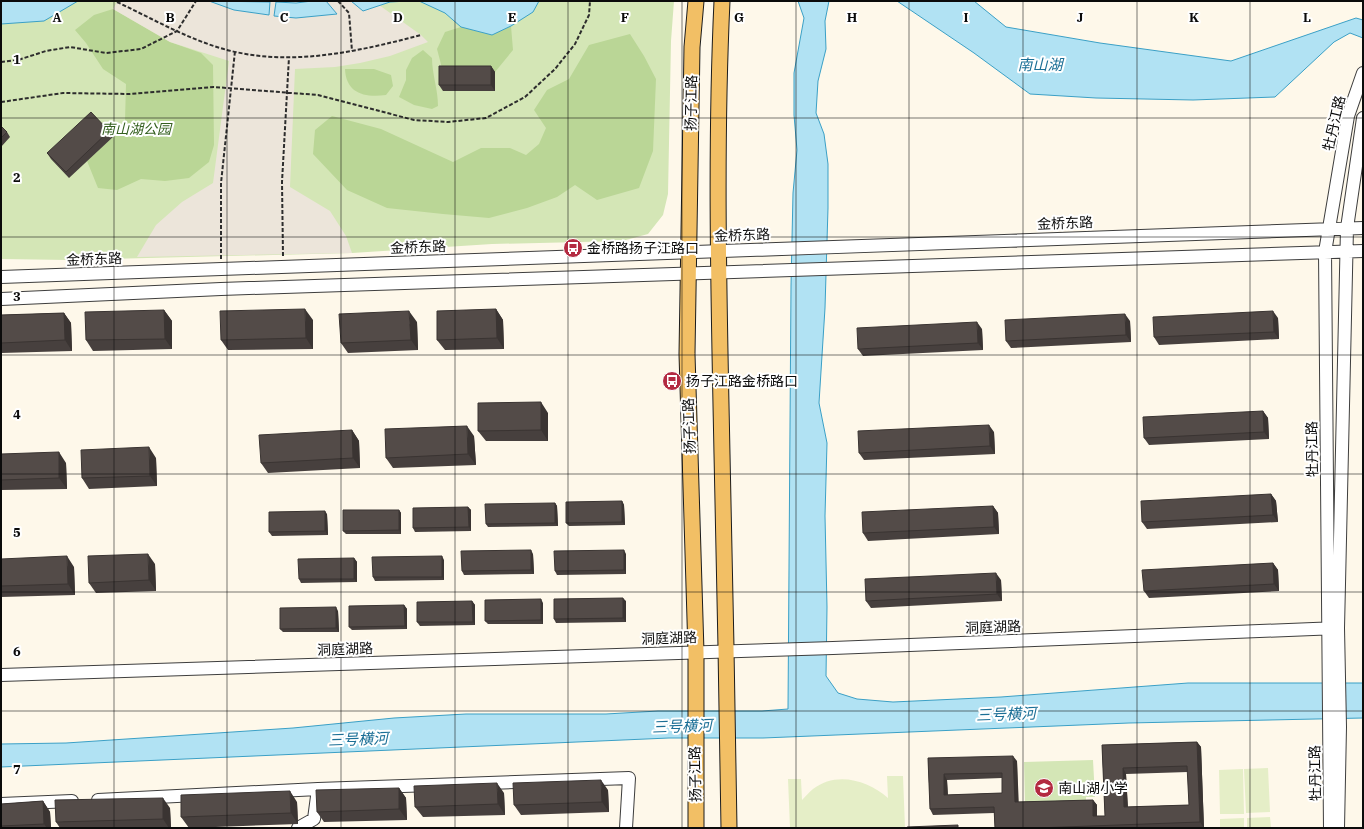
<svg xmlns="http://www.w3.org/2000/svg" width="1364" height="829" viewBox="0 0 1364 829" font-family="'IBM Plex Serif','Noto Sans SC',serif">
<rect width="100%" height="100%" fill="#fef8ea"/>
<path fill="#d4e6b6" d="M1,1H674L671,41L668,194L663,215L648,234L622,241L492,244L352,253L68,260L1,259Z
M1093,760L1095,797H1086V802L1025,804L1024,762Z"/>
<path fill="#bad696" d="M113,9L170,42L201,53L213,65L214,145L209,162L189,178L165,181L141,179L117,190L98,188L87,161L113,137L125,121L126,84L103,69L86,43L75,30L94,15Z
M511,26L513,50L495,72H443L437,49L445,32L461,27L492,35Z
M630,34L644,56L656,79L653,151L639,188L597,200L575,185L557,197L527,208L489,218L443,214L387,208L347,190L313,154L315,130L332,116L381,129L453,162L481,148H510L526,155L539,144L546,128L534,110L547,90L569,79L589,45Z
M423,50L432,58C432,74 438,89 438,106L432,109L414,105L399,97L406,80V70L412,58Z
M345,69H374L391,75L393,86L386,95C364,98 346,93 345,69Z"/>
<path fill="#e5eec7" d="M1268,768L1270,812L1246,813L1244,769Z
M1243,769L1244,814H1220L1219,770Z
M887,776H903L905,828H790L788,779H801L802,800C806,796 809,792 813,789C836,771 868,780 888,798Z
M1270,817L1271,828H1247V818Z
M1244,818V828H1220V819Z"/>
<path fill="#ece5da" d="M121,1H351L363,10L379,5L421,35L428,42L390,56L360,63L335,67L295,69L290,187L330,211L346,236L352,253L137,257L156,225L182,202L213,183L229,61L170,42L113,9L117,2Z"/>
<path fill="#b1e2f3" stroke="#3ba0c6" d="M1,1H78L44,21L1,24Z
M209,1L270,2L269,15L234,10Z
M312,1H326L337,14L296,18L274,16L276,2L296,3Z
M351,1H408L390,2L363,11Z
M419,1H539L533,12L511,26L492,35L461,27L445,13Z
M798,1H829L825,21L826,49L818,81L816,113L824,134L828,164V208L825,308L819,403L827,443L825,516L827,607L826,676L838,693L857,699L893,702L1001,697L1188,683H1363V718L1129,723L763,738H669L1,767V744L66,743L293,728L394,718L466,714H606L658,711H762L788,709L791,286L793,193L797,150L794,115V73L804,18Z
M897,1H974L1006,27L1100,43L1231,61L1356,18L1363,20V38L1350,33L1334,42L1275,97L1193,100L1096,98L1030,94L974,53Z"/>
<g fill="none" stroke-linecap="round" stroke-linejoin="round">
<g stroke="#3e3e3e" stroke-width="14">
<path id="minor" d="M1,277L1363,228
M1,299L221,289L1363,251
M1,675L833,648L1338,628
M318,789L629,778L626,828
M98,800L318,789L314,819L298,828
M1,804L72,801
M1330,828L1325,252L1348,116L1363,73
M1338,828L1340,727L1338,628L1347,228L1363,118"/>
</g>
<g stroke="#1c1c1c" stroke-width="17">
<path id="major" d="M696,1L692,47L687,354L696,652V828
M722,1C715,152 719,303 722,454C725,579 727,703 729,828"/>
</g>
<path stroke="#2d2d2d" stroke-width="2" stroke-dasharray="4 2" stroke-linecap="butt" d="M338,1L349,13L352,51
M117,2C151,18 184,37 220,48C287,68 356,52 421,35
M1,62L18,60L46,51L70,47L106,53L141,49L177,31L196,1
M1,102L63,93L129,94L214,87L318,95L414,120L448,122L486,118L525,97L555,69L575,44L589,15L590,1
M283,256L282,182L289,57
M221,259V183L235,51"/>
<use href="#minor" stroke="#fff" stroke-width="12"/>
<use href="#major" stroke="#f2bf65" stroke-width="15"/>
</g>
<path fill="#47403e" fill-rule="evenodd" d="M491,66L495,72V91H443L439,85Z
M1,126L7,132L10,137L1,147Z
M109,131L113,137L69,178L51,159L47,153Z
M496,309L503,320L504,349L445,350L437,340Z
M164,310L172,321V349L93,351L86,340Z
M64,313L71,323L72,351L1,353V315Z
M1278,318L1279,339L1159,345L1154,337Z
M313,320V349L228,350L221,340Z
M1130,321L1131,342L1011,348L1006,341Z
M417,322L418,350L348,353L341,343Z
M982,329L983,350L863,356L858,349Z
M1263,411L1268,418L1269,439L1149,445L1144,438Z
M548,413V441H486L478,431Z
M352,430L359,441L360,468L268,473L261,463Z
M994,432L995,454L864,460L859,453Z
M474,436L476,465L393,468L386,458Z
M1,454L66,463L67,489L1,490Z
M156,458L157,486L89,489L82,478Z
M1271,494L1276,501L1278,522L1147,529L1142,522Z
M622,501L624,505L625,525L569,526L566,523Z
M555,503L557,506L558,526L488,527L486,524Z
M993,506L998,513L999,534L868,541L863,533Z
M468,507L471,510V531L415,532L413,528Z
M399,510L401,513V534H346L343,531Z
M327,514L328,535L272,536L269,532Z
M533,554L534,574L464,575L462,571Z
M626,554V574L557,575L555,571Z
M354,558L357,562V582L301,583L299,579Z
M1,559L74,567L75,595L1,597Z
M444,560V580L375,581L373,577Z
M1273,563L1278,570L1279,591L1149,598L1144,591Z
M155,564L156,591L96,593L89,583Z
M1001,580L1002,601L871,608L866,601Z
M472,601L475,605V625L420,626L417,622Z
M626,601V622L556,623L554,619Z
M543,603V624H488L485,621Z
M404,605L407,609V629L352,630L349,627Z
M338,611L339,632H283L280,629Z
M1197,742L1201,747L1204,828H995L994,813L933,815L930,809L928,758L1017,761L1018,802L1093,800L1097,805V816H1105L1102,745ZM1188,772L1189,805L1128,807L1126,774ZM1002,778V793L948,795L947,780Z
M399,788L406,798L407,820L324,822L317,812Z
M608,790L609,812L521,815L514,805Z
M504,793L505,815L423,817L415,807Z
M43,801L50,812L51,828H1V804Z
M297,802L298,824L189,828L181,817Z
M170,808L171,828H60L56,822Z"/>
<path fill="#3a3432" d="M491,66L495,72V91L491,85Z
M305,309L313,320V349L306,338Z
M496,309L503,320L504,349L497,338Z
M164,310L172,321V349L165,339Z
M409,311L417,322L418,350L411,340Z
M1273,311L1278,318L1279,339L1274,332Z
M64,313L71,323L72,351L65,340Z
M1125,314L1130,321L1131,342L1126,335Z
M977,322L982,329L983,350L978,343Z
M541,402L548,413V441L541,430Z
M1263,411L1268,418L1269,439L1264,432Z
M989,425L994,432L995,454L990,446Z
M467,426L474,436L476,465L468,454Z
M352,430L359,441L360,468L353,458Z
M149,447L156,458L157,486L150,476Z
M59,452L66,463L67,489L59,478Z
M1271,494L1276,501L1278,522L1273,515Z
M622,501L624,505L625,525L622,522Z
M555,503L557,506L558,526L555,523Z
M993,506L998,513L999,534L994,527Z
M468,507L471,510V531L469,527Z
M399,510L401,513V534L399,530Z
M325,511L327,514L328,535L325,531Z
M531,550L533,554L534,574L531,570Z
M624,550L626,554V574L624,570Z
M148,554L155,564L156,591L149,580Z
M67,556L74,567L75,595L68,584Z
M442,556L444,560V580L442,577Z
M354,558L357,562V582L354,579Z
M1273,563L1278,570L1279,591L1274,584Z
M996,573L1001,580L1002,601L997,594Z
M623,598L626,601V622L623,618Z
M541,599L543,603V624L541,620Z
M472,601L475,605V625L473,622Z
M404,605L407,609V629L405,626Z
M336,607L338,611L339,632L336,628Z
M1197,742L1201,747L1204,828L1200,822Z
M1013,756L1017,761L1019,808L1015,802Z
M1123,768L1126,774L1128,813L1124,807Z
M944,774L947,780L948,801L944,795Z
M601,780L608,790L609,812L602,802Z
M497,783L504,793L505,815L498,804Z
M399,788L406,798L407,820L399,809Z
M290,791L297,802L298,824L291,813Z
M163,798L170,808L171,828H169L163,819Z
M1093,800L1097,805V821L1093,816Z
M43,801L50,812L51,828H47L44,824Z"/>
<path fill="#534b48" stroke="#3a3432" fill-rule="evenodd" d="M439,66H491V85H439Z
M91,112L109,131L66,172L47,153Z
M1,126L7,132L1,138Z
M305,309L306,338L221,340L220,311Z
M496,309L497,338L437,340V311Z
M164,310L165,339L86,340L85,312Z
M409,311L411,340L341,343L339,314Z
M1273,311L1274,332L1154,337L1153,317Z
M64,313L65,340L1,343V315Z
M1125,314L1126,335L1006,341L1005,320Z
M977,322L978,343L858,349L857,328Z
M541,402V430L478,431V403Z
M1263,411L1264,432L1144,438L1143,417Z
M989,425L990,446L859,453L858,431Z
M467,426L468,454L386,458L385,429Z
M352,430L353,458L261,463L259,435Z
M149,447L150,476L82,478L81,450Z
M59,452V478L1,480V454Z
M1271,494L1273,515L1142,522L1141,501Z
M622,501V522L566,523V502Z
M555,503V523L486,524L485,504Z
M993,506L994,527L863,533L862,512Z
M468,507L469,527L413,528V508Z
M343,510H399V530L343,531Z
M325,511V531L269,532V512Z
M531,550V570L462,571L461,551Z
M624,550V570L555,571L554,551Z
M148,554L149,580L89,583L88,556Z
M67,556L68,584L1,586V559Z
M442,556V577H373L372,557Z
M354,558V579H299L298,559Z
M1273,563L1274,584L1144,591L1142,570Z
M996,573L997,594L866,601L865,579Z
M623,598V618L554,619V599Z
M541,599V620L485,621V600Z
M472,601L473,622H417V602Z
M404,605L405,626L349,627V606Z
M336,607V628L280,629V608Z
M1197,742L1200,822L1036,828H995L994,807L930,809L928,758L1013,756L1015,802L1093,800V816H1105L1102,745ZM1187,766L1189,805L1124,807L1123,768ZM1002,773V793L944,795V774Z
M601,780L602,802L514,805L513,783Z
M497,783L498,804L415,807L414,786Z
M399,788V809L317,812L316,790Z
M290,791L291,813L181,817V795Z
M163,798V819L56,822L55,800Z
M43,801L44,824L1,826V804Z
M958,825V828H907V827Z"/>
<path fill="none" stroke="#0b0b0b" stroke-width="1" stroke-opacity="0.55" d="M114,1V828M227,1V828M341,1V828M455,1V828M568,1V828M682,1V828M796,1V828M909,1V828M1023,1V828M1137,1V828M1250,1V828M1,118H1363M1,237H1363M1,355H1363M1,474H1363M1,592H1363M1,711H1363"/>
<defs>
<g id="bus-disc" transform="scale(1)"><circle r="9.5" fill="#b32a41" stroke="#fff"/><path d="M-5-6H5V4H4V6H2V4H-2V6H-4V4H-5ZM-3.5-4V0h7V-4ZM-3.5 1.2v1.5H-2V1.2ZM2 1.2v1.5H3.5V1.2Z" fill="#fff"/></g>
<g id="school-disc" transform="scale(1)"><circle r="9.5" fill="#b32a41" stroke="#fff"/><path d="M0-5L7-2L0 1L-7-2ZM-4 1L0 2.5L4 1V4Q0 6-4 4Z" fill="#fff"/></g>
</defs>
<g fill-rule="evenodd">
<use href="#bus-disc" x="573" y="248"/>
<use href="#bus-disc" x="672" y="381"/>
<use href="#school-disc" x="1044" y="788"/>
</g>
<g text-anchor="middle" dominant-baseline="central" stroke-width="4" stroke-linejoin="round" paint-order="stroke">
<g font-size="14" fill="#0b0b0b" stroke="#fff">
<text transform="translate(691 103) rotate(-89)">扬子江路</text>
<text transform="translate(1334 123) rotate(-77)">牡丹江路</text>
<text transform="translate(1065 223) rotate(-2)">金桥东路</text>
<text transform="translate(742 235) rotate(-2)">金桥东路</text>
<text transform="translate(418 247) rotate(-2)">金桥东路</text>
<text transform="translate(94 259) rotate(-2)">金桥东路</text>
<text transform="translate(689 426) rotate(-92)">扬子江路</text>
<text transform="translate(1312 449) rotate(-91)">牡丹江路</text>
<text transform="translate(993 627) rotate(-2)">洞庭湖路</text>
<text transform="translate(669 638) rotate(-2)">洞庭湖路</text>
<text transform="translate(345 649) rotate(-2)">洞庭湖路</text>
<text transform="translate(1315 773) rotate(-91)">牡丹江路</text>
<text transform="translate(695 774) rotate(-91)">扬子江路</text>
</g>
<g font-size="14" font-style="italic" fill="#345f1f" stroke="#fff">
<text x="136" y="129">南山湖公园</text>
</g>
<g font-size="14" fill="#0b0b0b" stroke="#fff" text-anchor="start">
<text x="587" y="248">金桥路扬子江路口</text>
<text x="686" y="381">扬子江路金桥路口</text>
<text x="1058" y="788">南山湖小学</text>
</g>
<g font-size="15" font-style="italic" fill="#1b6f96" stroke="#fff">
<text x="1040" y="64">南山湖</text>
<text transform="translate(1006 714) rotate(-2)">三号横河</text>
<text transform="translate(682 726) rotate(-2)">三号横河</text>
<text transform="translate(358 739) rotate(-2)">三号横河</text>
</g>
</g>
<g font-size="13" text-anchor="middle" font-weight="bold" fill="#0b0b0b" stroke="#fff" stroke-width="4" stroke-linejoin="round" paint-order="stroke">
<text x="57" y="22">A</text>
<text x="170" y="22">B</text>
<text x="284" y="22">C</text>
<text x="398" y="22">D</text>
<text x="512" y="22">E</text>
<text x="625" y="22">F</text>
<text x="739" y="22">G</text>
<text x="852" y="22">H</text>
<text x="966" y="22">I</text>
<text x="1080" y="22">J</text>
<text x="1194" y="22">K</text>
<text x="1307" y="22">L</text>
<text x="17" y="64">1</text>
<text x="17" y="182">2</text>
<text x="17" y="301">3</text>
<text x="17" y="419">4</text>
<text x="17" y="537">5</text>
<text x="17" y="656">6</text>
<text x="17" y="774">7</text>
</g>
<rect width="1364" height="829" fill="none" stroke="#0b0b0b" stroke-width="4"/>
</svg>
